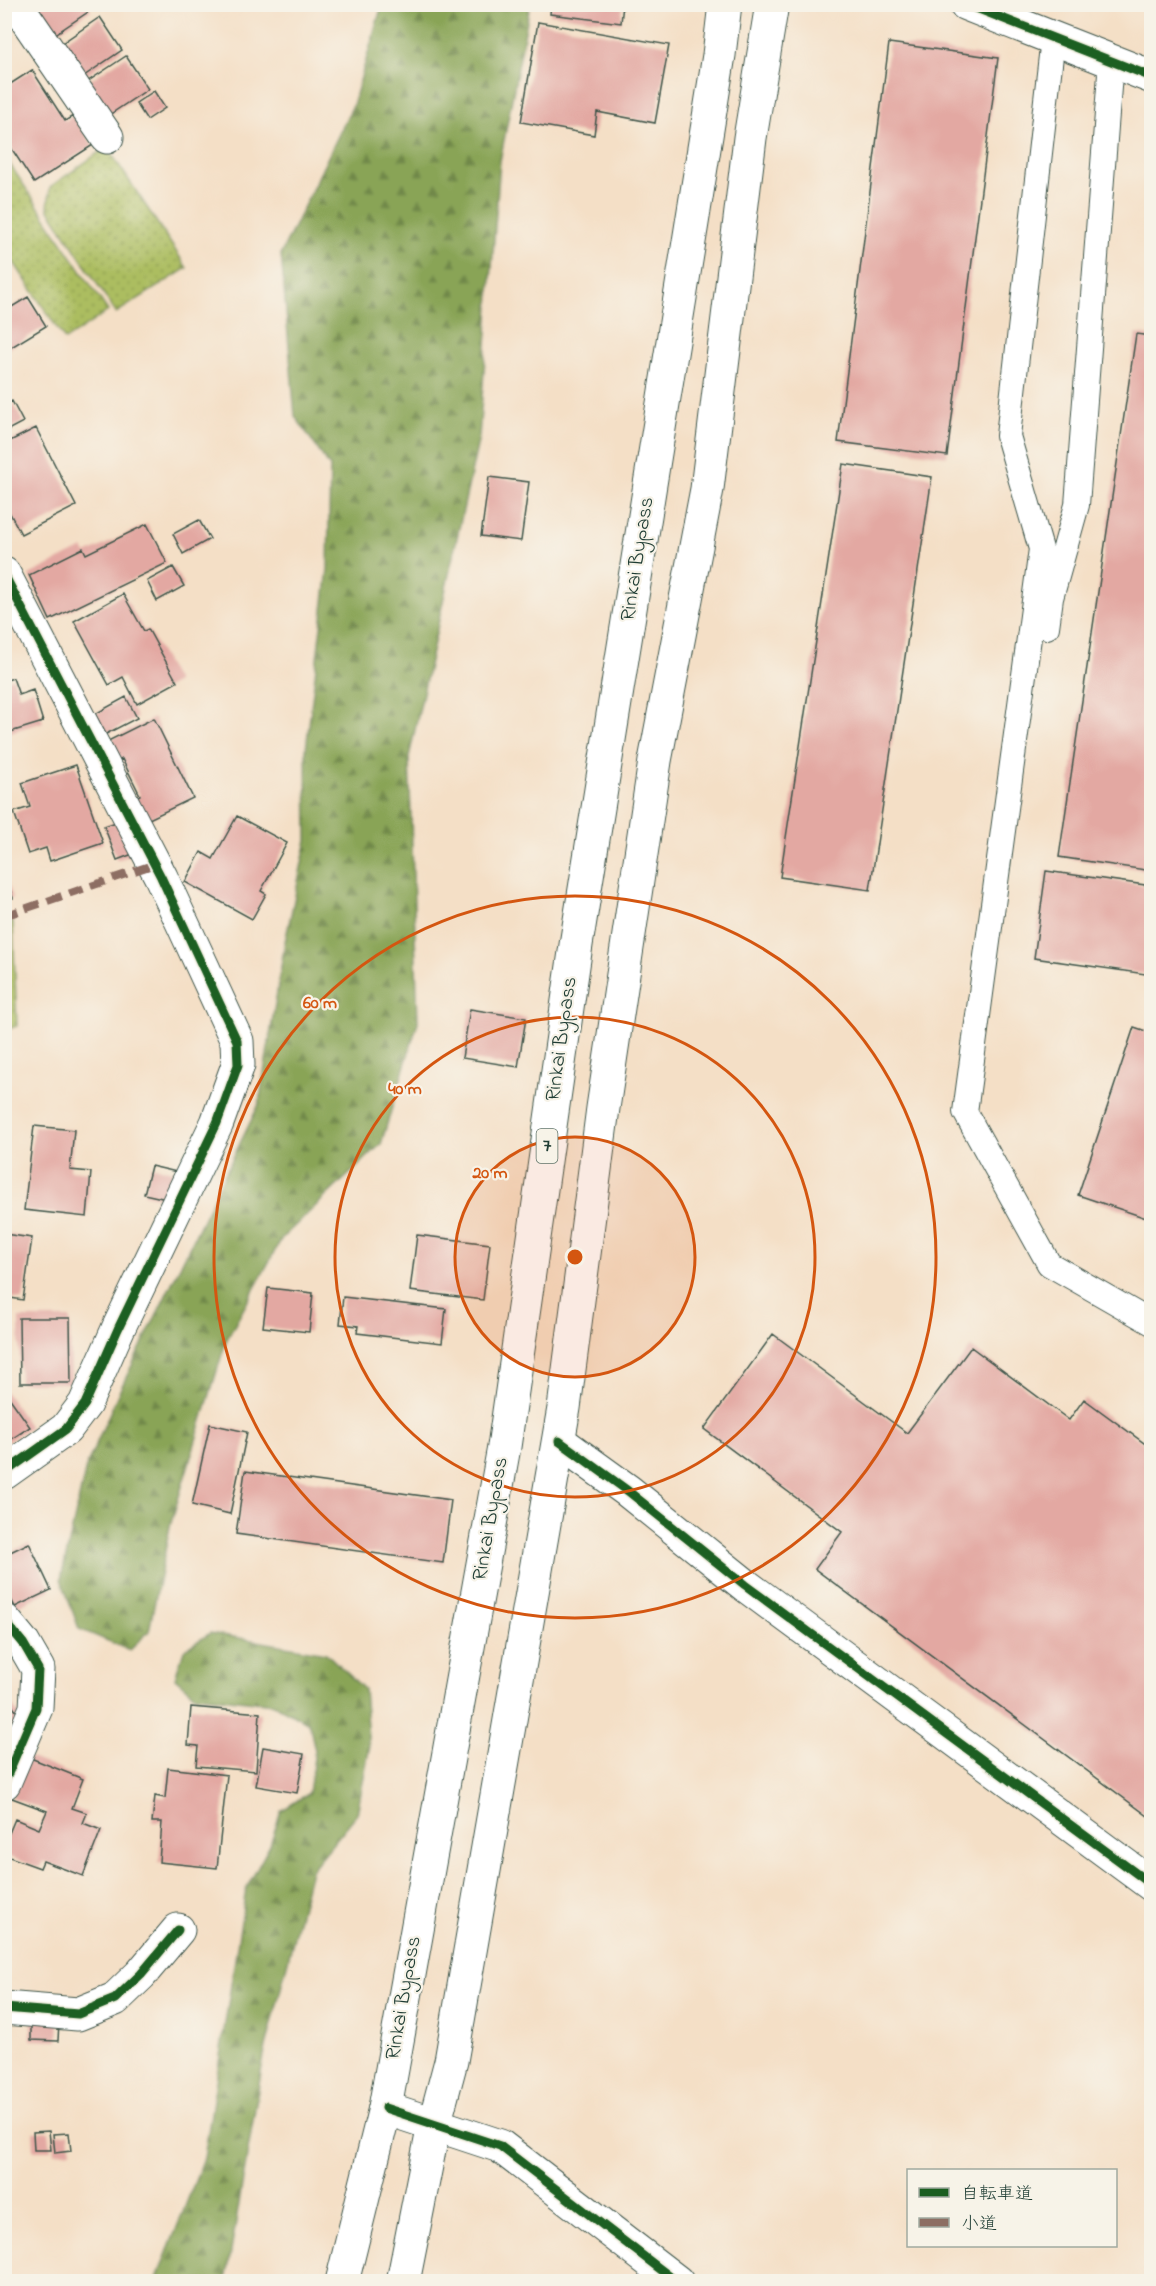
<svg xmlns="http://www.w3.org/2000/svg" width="1156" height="2286" viewBox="0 0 1156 2286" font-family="'Indie Flower','Klee One',sans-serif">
<defs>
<pattern id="grass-dots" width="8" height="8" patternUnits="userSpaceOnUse" patternTransform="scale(1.5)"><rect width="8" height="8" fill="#acbd60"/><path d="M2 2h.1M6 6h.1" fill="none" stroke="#8b9b50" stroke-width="1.8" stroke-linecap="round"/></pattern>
<pattern id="forest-firs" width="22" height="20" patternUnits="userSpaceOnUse" patternTransform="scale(1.5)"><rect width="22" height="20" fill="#89a456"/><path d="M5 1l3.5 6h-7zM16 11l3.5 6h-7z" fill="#6f8748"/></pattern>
</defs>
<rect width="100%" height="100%" fill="#f7f3e8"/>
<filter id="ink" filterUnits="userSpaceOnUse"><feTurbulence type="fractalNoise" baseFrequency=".0167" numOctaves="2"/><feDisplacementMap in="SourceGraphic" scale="12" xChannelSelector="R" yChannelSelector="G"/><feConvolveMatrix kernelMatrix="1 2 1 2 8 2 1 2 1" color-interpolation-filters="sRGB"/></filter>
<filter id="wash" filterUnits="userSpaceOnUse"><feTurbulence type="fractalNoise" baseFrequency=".008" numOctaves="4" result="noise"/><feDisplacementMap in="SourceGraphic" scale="24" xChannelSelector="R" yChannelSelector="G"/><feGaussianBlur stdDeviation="1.35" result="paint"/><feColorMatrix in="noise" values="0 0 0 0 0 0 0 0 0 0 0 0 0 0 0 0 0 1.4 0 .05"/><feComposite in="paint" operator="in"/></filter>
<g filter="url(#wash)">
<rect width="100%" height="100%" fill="#f4dfc6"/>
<path fill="url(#grass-dots)" stroke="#667d4a" stroke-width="1.5" d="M107,147L187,268L116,313L48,208L50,187Z
M5,157L108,311L65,340L5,249Z
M13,922L17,1026L5,1030V926Z"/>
<path fill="url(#forest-firs)" stroke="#547045" stroke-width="1.5" d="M382,5H530L500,161L479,437L409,757L418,1022L381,1144L282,1238L226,1341L170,1526L149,1631L130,1650L79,1629L61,1579L86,1467L118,1394L259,1104L285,942L307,840L306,749L328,569L330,467L295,416L281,254L353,105Z
M210,1633L326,1653L364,1689L369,1750L357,1814L311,1870L264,2055L226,2281H156L204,2158L246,1889L270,1845L281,1811L309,1793L315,1750L309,1723L274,1704L195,1695L175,1678L184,1650Z"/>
<g id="blocks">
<path fill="#e3a8a2" d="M26,4H87L91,10L48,39Z
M551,4H623L621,23L550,14Z
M100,17L122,50L78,80L55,48Z
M538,22L669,45L655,123L597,112L594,135L521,122Z
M889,43L998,58L947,456L838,442Z
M126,56L148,89L103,119L81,86Z
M32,70L65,121L73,116L93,145L34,183L4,137V88Z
M154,91L165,108L147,120L136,103Z
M28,297L46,326L5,351V311Z
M1136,334L1152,336V871L1059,857Z
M12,401L23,422L4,432V405Z
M36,428L76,506L21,534L4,502V444Z
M843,464L932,477L870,890L780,877Z
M489,477L529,482L521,541L481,536Z
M199,520L210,539L183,554L173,534Z
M147,524L167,563L50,620L29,575L83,548L86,554Z
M173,567L184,586L157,601L147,581Z
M123,594L144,631L148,629L177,682L137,704L123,677L109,685L74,621Z
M13,678L19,695L33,690L43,722L4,734V681Z
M126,697L137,718L106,734L95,714Z
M154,718L193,798L145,821L134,798L140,795L122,759L116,762L106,742Z
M76,765L103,843L50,861L46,848L28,854L14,812L30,807L22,783Z
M237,816L287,843L261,891L266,894L252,919L185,882L201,852L213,859Z
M126,819L138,852L117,860L104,826Z
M1046,871L1152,886V975L1034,958Z
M4,873L13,898L4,901Z
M470,1009L526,1018L518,1067L462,1058Z
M1134,1027L1152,1033V1220L1078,1195Z
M34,1126L74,1130L70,1170L91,1172L87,1217L24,1210Z
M151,1166L177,1172L171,1200L144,1194Z
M4,1234L32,1238L23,1300L4,1297Z
M417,1235L490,1244L483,1300L410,1291Z
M268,1288L313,1293L309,1332L263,1327Z
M343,1297L446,1309L442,1343L357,1333L358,1326L340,1324Z
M19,1318H70L71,1383H20Z
M773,1334L907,1433L971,1347L1069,1420L1084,1399L1152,1449V1819L815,1569L842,1532L704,1429Z
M4,1390L30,1427L4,1444Z
M210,1424L247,1432L230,1514L192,1505Z
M245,1471L451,1500L443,1563L236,1534Z
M29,1543L51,1590L15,1607L4,1585V1555Z
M4,1695L23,1720L4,1733Z
M191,1707L260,1713L256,1771L196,1766L198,1746L188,1745Z
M263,1747L304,1754L297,1793L256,1786Z
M28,1757L83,1779L72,1808L87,1813L83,1823L101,1830L83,1876L43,1861L40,1868L4,1855V1845L15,1819L39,1829L47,1811L12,1798Z
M168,1768L227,1775L217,1868L159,1862L162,1822H152L155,1796L165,1798Z
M31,2020L59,2021L58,2041L31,2040Z
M49,2131L51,2150H34L33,2132Z
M69,2133L71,2151L55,2153L53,2134Z"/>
</g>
</g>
<g filter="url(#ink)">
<use href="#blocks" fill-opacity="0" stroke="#3f554a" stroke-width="1.5"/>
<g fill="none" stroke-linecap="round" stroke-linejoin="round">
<g stroke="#3f554a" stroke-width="26">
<path id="service" d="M1053,38L1008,436L1041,549L965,1112L1049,1264L1152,1323
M1047,627L1051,598L1077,505L1111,61"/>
</g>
<g stroke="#3f554a" stroke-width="35">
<path id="minor" d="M16,4L107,137
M966,4L1152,77
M4,574L161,877L237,1041L238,1065L217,1123L118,1329L85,1404L66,1429L4,1473
M559,1441L628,1491L745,1585L1152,1885
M4,1620L23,1643L38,1669L36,1708L4,1783
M4,2008L78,2014L115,1999L141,1974L178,1930
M385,2108L500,2146L677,2282"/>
</g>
<g stroke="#3f554a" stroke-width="35">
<path id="trunk" d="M342,2282L385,2108L504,1447L576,945L719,55L725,4
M403,2282L434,2125L451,2061L564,1408L603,1108L655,761L707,489L750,138L772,4"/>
</g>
<use href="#service" stroke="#fff" stroke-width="24"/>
<use href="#minor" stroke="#fff" stroke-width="33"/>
<use href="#trunk" stroke="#fff" stroke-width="33"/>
<path stroke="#8d6e63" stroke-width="8" stroke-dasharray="15 8" stroke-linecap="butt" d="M4,916L155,864"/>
<g stroke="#f7f3e8" stroke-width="13">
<path id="cycleway" d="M966,4L1152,77
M4,574L161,877L237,1041L238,1065L217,1123L118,1329L85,1404L66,1429L4,1473
M559,1441L628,1491L745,1585L1152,1885
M4,1620L23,1643L38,1669L36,1708L4,1783
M4,2008L78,2014L115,1999L141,1974L178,1930
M385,2108L500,2146L677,2282"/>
</g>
<use href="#cycleway" stroke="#1b5e20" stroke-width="9"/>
</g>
</g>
<circle cx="575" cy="1257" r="120" fill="#d45610" fill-opacity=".12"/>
<g fill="none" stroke="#d45610" stroke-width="3">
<circle cx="575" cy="1257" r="120"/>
<circle cx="575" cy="1257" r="240"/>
<circle cx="575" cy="1257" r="361"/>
</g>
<g text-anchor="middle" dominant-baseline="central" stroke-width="4.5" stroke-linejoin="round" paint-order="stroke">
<rect fill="#f7f3e8" stroke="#60746a" stroke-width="1.5" x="536.5" y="1129" width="21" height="34" rx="4.5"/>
<g font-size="20" font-weight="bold" fill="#1f3d34">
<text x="547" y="1146">7</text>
</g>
<g font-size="21" fill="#1f3d34" stroke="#f7f3e8">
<text transform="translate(638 559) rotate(-81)">Rinkai Bypass</text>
<text transform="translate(562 1039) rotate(-82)">Rinkai Bypass</text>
<text transform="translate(491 1519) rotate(-80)">Rinkai Bypass</text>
<text transform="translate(404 1998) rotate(-80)">Rinkai Bypass</text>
</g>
</g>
<circle cx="575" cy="1257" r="9" fill="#d45610" stroke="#f7f3e8" stroke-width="3"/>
<g font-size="18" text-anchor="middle" font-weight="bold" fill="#d45610" stroke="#f7f3e8" stroke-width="4.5" stroke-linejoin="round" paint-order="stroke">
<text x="320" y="1008">60 m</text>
<text x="405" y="1094">40 m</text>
<text x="490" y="1178">20 m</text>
</g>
<rect width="1156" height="2286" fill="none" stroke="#f7f3e8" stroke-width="24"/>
<rect x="907" y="2169" width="210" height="78" fill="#f7f3e8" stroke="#a1aaa0" stroke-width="1.5"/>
<rect x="919" y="2188" width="30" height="9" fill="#1b5e20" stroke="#a1aaa0" stroke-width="1.5"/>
<text x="961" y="2199" font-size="18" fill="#1f3d34">自転車道</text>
<rect x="919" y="2218" width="30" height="9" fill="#8d6e63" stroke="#a1aaa0" stroke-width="1.5"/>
<text x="961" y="2229" font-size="18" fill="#1f3d34">小道</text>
</svg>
